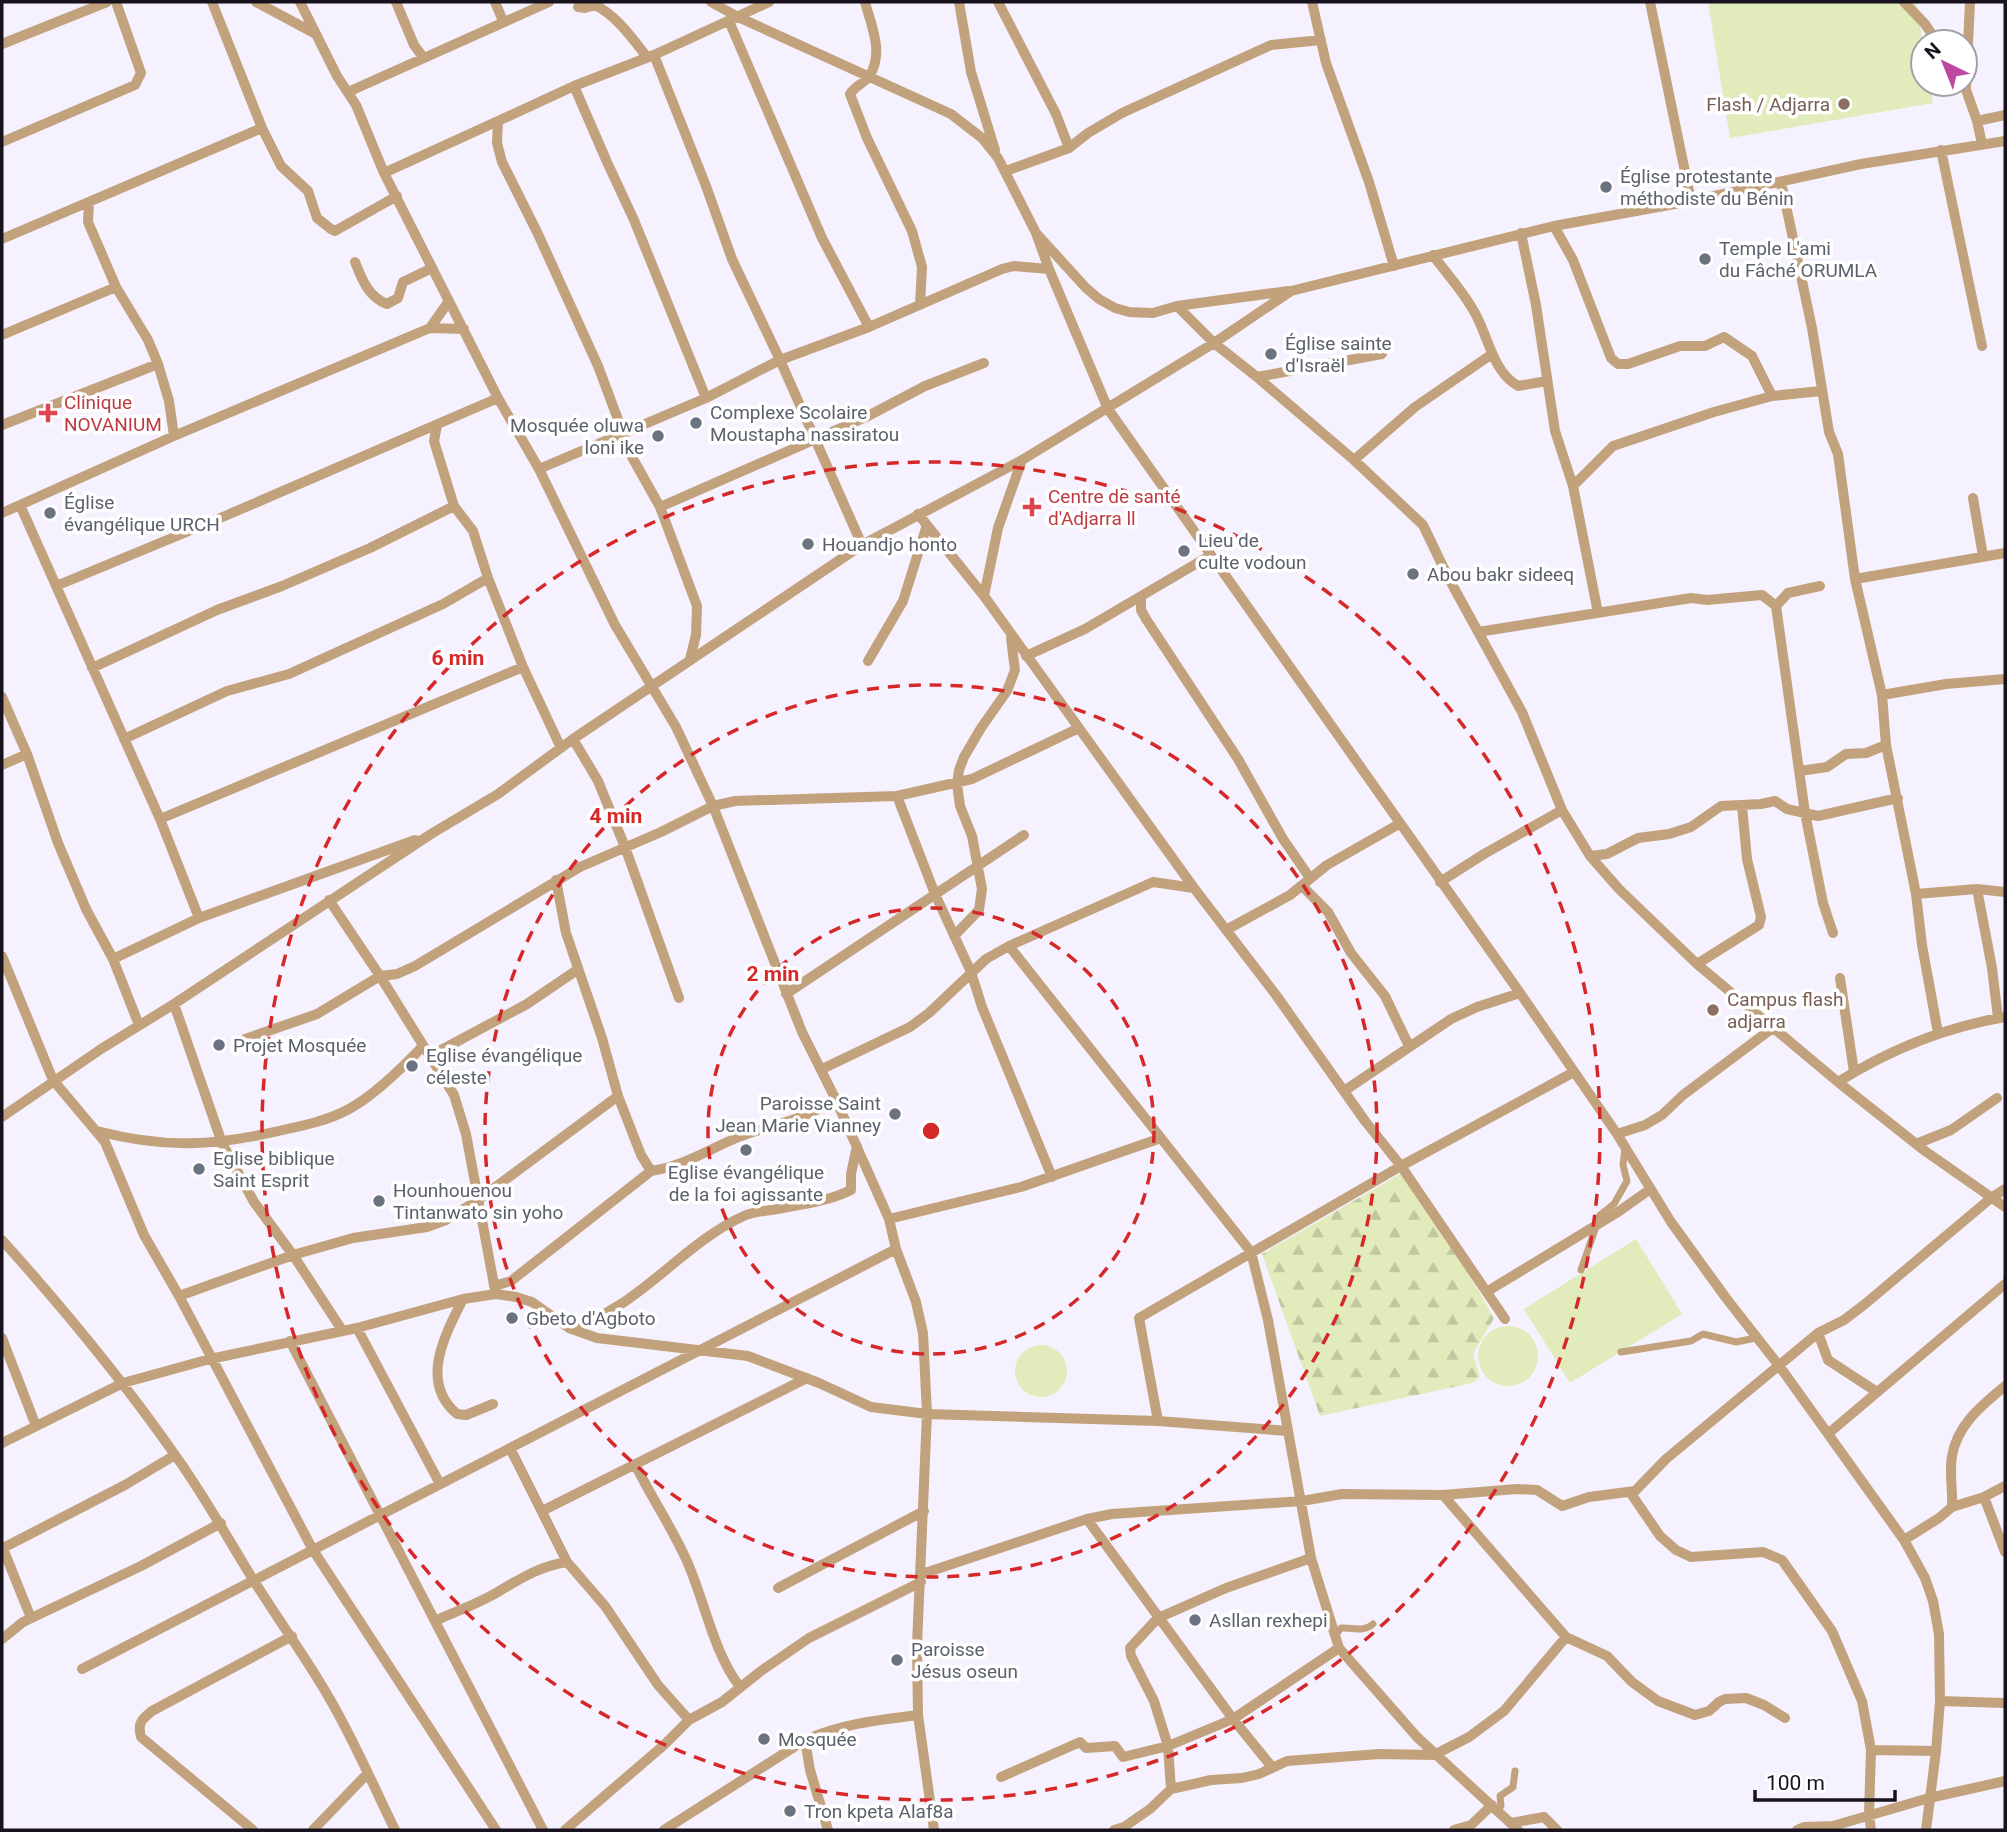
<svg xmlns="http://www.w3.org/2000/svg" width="2007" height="1832" viewBox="0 0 2007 1832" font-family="Roboto,sans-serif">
<defs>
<pattern id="forest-firs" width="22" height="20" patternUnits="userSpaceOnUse" patternTransform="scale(1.75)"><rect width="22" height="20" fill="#e1ebbb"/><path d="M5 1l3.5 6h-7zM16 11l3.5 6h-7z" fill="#c0c8a0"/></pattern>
</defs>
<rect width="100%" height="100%" fill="#f6f1fe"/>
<path fill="url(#forest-firs)" d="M1409,1169L1494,1318L1473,1354L1480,1377L1472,1383L1320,1416L1262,1254Z"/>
<path fill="#e1ebbb" d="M1708,2H1916L1923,43V84H1930L1933,103L1730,138Z
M1636,1239L1682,1314L1570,1383L1524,1309Z
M1478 1356a30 30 0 1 1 60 0a30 30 0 1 1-60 0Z
M1015 1371a26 26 0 1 1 52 0a26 26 0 1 1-52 0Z"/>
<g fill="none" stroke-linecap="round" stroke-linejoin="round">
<path stroke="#c2a27d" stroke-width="7" d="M1581,1270L1600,1215L1614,1204L1627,1181L1623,1165L1625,1148
M1621,1352L1691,1341L1703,1334L1736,1342L1756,1338
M1335,1636L1341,1628C1353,1627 1363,1633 1373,1624
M1498,1810L1501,1806L1500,1796L1513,1787L1515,1771"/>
<path stroke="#c2a27d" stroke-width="10" d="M212,2L262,128L281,166L308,191L317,218L331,229L335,231L397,196
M256,2L314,33
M300,2L337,76L356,105L384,173L498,398L539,469L615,625L676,727L713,806L802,1032L835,1098L889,1219L896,1249L916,1302L923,1333L927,1414L917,1645L918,1715L934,1830
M396,2L414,45L423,57
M495,2L503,21
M711,2L738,17L951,114L982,138L998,158L1036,233L1086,288L1099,299L1115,308L1129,312L1153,313L1177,306L1288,291
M865,2C871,25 884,52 870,75C866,82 856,85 850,94L867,138L912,231L922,267L920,305
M959,2L971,72L995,150
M998,2L1056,114L1069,148
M1312,2L1326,63L1369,182L1394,266
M1650,2L1691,201
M1904,2L1925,24L1937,42
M578,7L585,8L595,5C617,16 632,38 647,57
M729,21L822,238L869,327
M2,44L107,2
M654,55L706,186L732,259L780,360L862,545
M1964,84L1977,121L1982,144
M574,86L607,162L634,220L706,398
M1966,87L1970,2
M348,92L549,2
M1977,121L2005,115
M2,142L135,85L141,73L116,2
M1941,150L1982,346
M1006,171L1069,148L1088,133L1122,113L1271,45L1321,40
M384,173L498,121
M1781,182L1812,328L1829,432L1838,454L1855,579L1882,695L1886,745L1916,894L1922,945L1938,1033
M89,202L88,222L116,287L148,340L158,364L169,401L174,436
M1554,226L1573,260L1611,358L1618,364H1628L1680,346H1705L1724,337L1752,356L1772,396
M1036,233L1049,269L1108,409L1520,993L1617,1134L1671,1222L1726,1298L1780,1367L1904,1540L1925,1578L1933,1601L1939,1634L1940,1701L1936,1751L1926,1830
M1521,233L1536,305L1555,431L1573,486L1598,613
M2,239L262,128
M1433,255C1446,273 1461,289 1472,308C1488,332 1491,371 1518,386L1547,381
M355,262C362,279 368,297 387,304L398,298L403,282L432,268
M1177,306L1214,343L1257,377L1354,460L1423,525L1448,577L1522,712L1562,810L1590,856L1619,889L1697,964L1838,1082L1925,1151L2005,1207
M430,328L449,301
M2,335L116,287
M1257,377L1382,354
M2,425L158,364
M437,425L434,441L454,506L473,531L488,578L523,667L561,748
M1354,460L1415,407L1492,354
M539,469L706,398L780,360L869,327L1002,269L1014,266L1049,269
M1573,486L1613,446L1714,412L1772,396L1821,391
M1973,498L1983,556
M20,505L160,819L199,918
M660,507L866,417L925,386L984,363
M2,513L174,436L430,328L464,329
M918,514L984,596L1194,888L1276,995L1365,1121L1401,1166L1505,1319
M1855,579L2005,553
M56,586L225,516L498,398
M1820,586L1788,593L1776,606L1805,813L1823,903L1833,933
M984,596L998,528L1022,460
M1141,597V610L1146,619L1238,759L1283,839L1310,878
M1478,632L1691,598L1707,600L1762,595L1776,606
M1026,656L1085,629L1211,555
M690,659L696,635L697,606L660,507L632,457L598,366L538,234L502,162L497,143L498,121L574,86L654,55L769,2
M868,661L903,601L927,525
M92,668L217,610L282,586L370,548L454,506
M1882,695L1946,684L2005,679
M2,697L27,754L58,843L86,909L113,959L139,1025
M124,739L227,691L289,674L443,604L488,578
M573,739L598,781L625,847L679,998
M2,765L27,754
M1800,771L1827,767L1846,754L1866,753L1886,745
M897,796L935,894L971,972L982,1007L1052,1177
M160,819L523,667
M1590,856L1607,854L1638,838L1669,834L1691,827L1721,806L1761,804L1775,801L1787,809L1818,816L1898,798
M1440,882L1484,854L1562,810
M1302,886L1328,912L1351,953L1385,996L1409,1046
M1977,889L1992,968L1998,1018
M1916,894L1977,889L2005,892
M329,900L380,976L454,1095L466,1134L495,1290
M1226,930L1290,895L1327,865L1399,824
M954,936L979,910L982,889L972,836L960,806L957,784L959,770L964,757L981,728L1007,691L1015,670L1011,638
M1009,946L1251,1252L1268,1320L1311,1558L1339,1648L1417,1737L1518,1830
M2,956L53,1080L105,1142L144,1235L179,1296L313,1550L496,1830
M113,959L199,918L415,840
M1697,964L1759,925L1761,917L1747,859L1742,806
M1840,978L1854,1072
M786,994L1024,835
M174,1004L222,1143L254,1202L293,1255L342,1330
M245,1039L317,1014L380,976L397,974L415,966L580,867L661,832L713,806L735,801L897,796L972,779L1079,728
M430,1056L527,1004L577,970
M822,1069L910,1027L929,1013L986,959L1009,946L1153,882L1194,888
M1838,1082C1889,1050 1946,1027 2005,1017
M1344,1091L1451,1019L1477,1007L1520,993
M2,1117L101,1049L174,1004L431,834L498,794L573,739L862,545L1022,460L1214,343L1291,291L1554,226L1691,201L1861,164L2005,141
M97,1131C166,1149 215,1146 283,1130C306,1125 329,1120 349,1109C375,1095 403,1067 423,1046
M1617,1134L1645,1125L1662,1115L1683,1095L1774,1027
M1916,1144L1951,1130L1997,1098
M651,1171C681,1167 708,1150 736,1138C770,1124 805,1122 835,1098
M889,1219L1021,1187L1161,1138
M2,1240C63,1308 122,1379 175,1455C204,1495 228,1539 254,1581C284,1629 318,1674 344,1725C362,1759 378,1795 395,1830
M494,1286L511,1281L651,1171L641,1155L618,1096L602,1038L566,933L556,880
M1488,1291L1618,1212L1649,1190
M179,1296L293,1255L353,1238L427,1227L446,1220L478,1200L618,1096
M463,1299C445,1335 419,1382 457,1414L466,1415L493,1404
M357,1328L440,1484
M569,1328C637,1311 683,1242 746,1215C754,1212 764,1211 772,1210C798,1205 827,1202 851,1190V1174L857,1146
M1818,1333L1828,1360L1877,1392
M2,1338L36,1426
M290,1341L543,1830
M1158,1421L1139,1318L1401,1166L1574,1072
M1829,1433L2005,1284
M2,1443L123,1383L210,1359L357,1328L463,1299L496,1294L516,1297L532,1302L569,1328L597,1338L748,1356L819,1383L871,1407L927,1414L1158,1421L1288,1431
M510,1448L567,1562
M635,1464C651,1497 671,1526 686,1559C705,1601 713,1652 740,1687
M1635,1491L1632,1495L1660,1536L1676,1550L1691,1557L1763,1552L1782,1560L1799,1584L1832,1631L1862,1701L1871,1750L1869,1814L1871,1830
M1443,1495L1566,1637L1607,1656L1632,1682L1658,1701L1695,1715L1709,1711L1719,1702L1725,1699L1746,1698L1764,1705L1785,1718
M1984,1497L2005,1552
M1952,1507L1984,1497L2005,1486
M542,1511L807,1378
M1087,1519L1233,1719L1272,1767
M1904,1540L1939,1518L1952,1507C1953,1490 1949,1473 1952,1456C1957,1425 1982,1405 2005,1386
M2,1546L31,1618
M3,1548L125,1485L175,1455
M922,1574L1087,1519L1112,1514L1302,1501L1342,1494L1443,1495L1517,1489L1537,1490L1562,1506L1589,1497L1635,1491L1666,1459L1818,1333L1844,1320L1865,1304L1991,1198L2005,1189
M778,1588L924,1511
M435,1621C456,1611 481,1603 501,1590C523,1577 541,1566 567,1562L605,1606L658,1685L689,1720
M2,1639L23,1622L141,1566L221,1523
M82,1669L896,1249
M1940,1701L2005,1703
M805,1740L810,1770L828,1830
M1871,1750L1936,1751
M1001,1777L1080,1742L1086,1748L1115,1746L1123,1757L1168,1746L1233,1719L1339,1648
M1171,1789L1168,1746L1154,1701L1131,1656L1130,1648L1158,1618L1226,1588L1311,1558
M1511,1823L1544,1817L1557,1830
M253,1830L141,1737C137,1723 142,1719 152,1711L292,1636
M313,1830L367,1774
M565,1830L664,1745L689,1720L722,1702L761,1671L809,1638L921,1582
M664,1830L805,1740C841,1724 878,1720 918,1715
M1114,1830L1124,1827L1150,1809L1171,1789L1211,1780L1242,1778L1259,1774L1287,1761L1379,1754L1434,1755L1469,1737L1504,1711L1566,1637
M1454,1830L1471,1825L1492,1805
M1797,1830L1804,1827L1833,1826L1929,1798L2005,1781"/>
</g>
<g fill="none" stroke="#d62828" stroke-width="3.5" stroke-dasharray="12 9">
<circle cx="931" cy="1131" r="223"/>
<circle cx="931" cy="1131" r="446"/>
<circle cx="931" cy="1131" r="669"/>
</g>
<g fill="#8d6e63" stroke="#fff" stroke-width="2.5">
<circle cx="1844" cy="104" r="7"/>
<circle cx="1713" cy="1010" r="7"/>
</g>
<g fill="#6b7280" stroke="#fff" stroke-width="2.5">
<circle cx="1606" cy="187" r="7"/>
<circle cx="1705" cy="259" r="7"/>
<circle cx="1271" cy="354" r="7"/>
<circle cx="696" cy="423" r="7"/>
<circle cx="658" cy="436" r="7"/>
<circle cx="50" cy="513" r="7"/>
<circle cx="808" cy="544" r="7"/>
<circle cx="1184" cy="551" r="7"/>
<circle cx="1413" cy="574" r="7"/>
<circle cx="219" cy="1045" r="7"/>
<circle cx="412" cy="1066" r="7"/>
<circle cx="895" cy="1114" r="7"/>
<circle cx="746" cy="1150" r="7"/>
<circle cx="199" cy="1169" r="7"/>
<circle cx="379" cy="1201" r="7"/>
<circle cx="512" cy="1318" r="7"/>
<circle cx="1195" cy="1620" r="7"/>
<circle cx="897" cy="1660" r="7"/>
<circle cx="764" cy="1739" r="7"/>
<circle cx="790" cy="1811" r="7"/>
</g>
<g fill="#e0444e" stroke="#fff" stroke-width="2.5">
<path d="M44.5 402.5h7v7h7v7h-7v7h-7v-7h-7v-7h7z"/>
<path d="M1028.5 496.5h7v7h7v7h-7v7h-7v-7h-7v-7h7z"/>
</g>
<g text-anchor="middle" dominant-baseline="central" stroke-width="7" stroke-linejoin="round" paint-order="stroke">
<g font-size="19" fill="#785e54" stroke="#fff" text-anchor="end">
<text x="1830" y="104">Flash / Adjarra</text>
<text x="1727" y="999" text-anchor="start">Campus flash<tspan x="1727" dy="22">adjarra</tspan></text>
</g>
<g font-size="19" fill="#5b616d" stroke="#fff" text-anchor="start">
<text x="1620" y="176">Église protestante<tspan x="1620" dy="22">méthodiste du Bénin</tspan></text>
<text x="1719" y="248">Temple L'ami<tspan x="1719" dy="22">du Fâché ORUMLA</tspan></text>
<text x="1285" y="343">Église sainte<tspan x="1285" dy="22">d'Israël</tspan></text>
<text x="710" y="412">Complexe Scolaire<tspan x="710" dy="22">Moustapha nassiratou</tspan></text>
<text x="644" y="425" text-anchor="end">Mosquée oluwa<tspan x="644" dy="22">loni ike</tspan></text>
<text x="64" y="502">Église<tspan x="64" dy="22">évangélique URCH</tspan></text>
<text x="1198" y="540">Lieu de<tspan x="1198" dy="22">culte vodoun</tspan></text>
<text x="822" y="544">Houandjo honto</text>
<text x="1427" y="574">Abou bakr sideeq</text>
<text x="233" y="1045">Projet Mosquée</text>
<text x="426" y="1055">Eglise évangélique<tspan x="426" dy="22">céleste</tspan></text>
<text x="881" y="1103" text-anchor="end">Paroisse Saint<tspan x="881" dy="22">Jean Marie Vianney</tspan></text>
<text x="213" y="1158">Eglise biblique<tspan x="213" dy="22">Saint Esprit</tspan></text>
<text x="746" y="1172" text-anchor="middle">Eglise évangélique<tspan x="746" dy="22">de la foi agissante</tspan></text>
<text x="393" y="1190">Hounhouenou<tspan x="393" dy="22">Tintanwato sin yoho</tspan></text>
<text x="526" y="1318">Gbeto d'Agboto</text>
<text x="1209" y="1620">Asllan rexhepi</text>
<text x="911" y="1649">Paroisse<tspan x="911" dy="22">Jésus oseun</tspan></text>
<text x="778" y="1739">Mosquée</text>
<text x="804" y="1811">Tron kpeta Alaf8a</text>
</g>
<g font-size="19" fill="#be3a42" stroke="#fff" text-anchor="start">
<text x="64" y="402">Clinique<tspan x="64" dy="22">NOVANIUM</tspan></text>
<text x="1048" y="496">Centre de santé<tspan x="1048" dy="22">d'Adjarra ll</tspan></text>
</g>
</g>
<circle cx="931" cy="1131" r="10" fill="#d62828" stroke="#fff" stroke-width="3.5"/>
<g font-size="21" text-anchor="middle" font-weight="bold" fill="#d62828" stroke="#fff" stroke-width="7" stroke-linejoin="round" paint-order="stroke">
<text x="458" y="665">6 min</text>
<text x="616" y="823">4 min</text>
<text x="773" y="981">2 min</text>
</g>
<rect width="2007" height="1832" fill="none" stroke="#17121d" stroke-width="7"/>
<g transform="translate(1944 63) rotate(317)"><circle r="33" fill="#ffffff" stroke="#a2a0a5" stroke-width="2"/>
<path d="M0-5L12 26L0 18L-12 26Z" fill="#bd49a1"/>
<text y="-10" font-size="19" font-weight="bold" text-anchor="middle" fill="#17121d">N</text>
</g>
<path d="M1755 1790v10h140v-10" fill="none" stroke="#17121d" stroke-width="3.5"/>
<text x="1766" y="1790" font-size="21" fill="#17121d" stroke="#ffffff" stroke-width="5" paint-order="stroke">100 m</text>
</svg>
